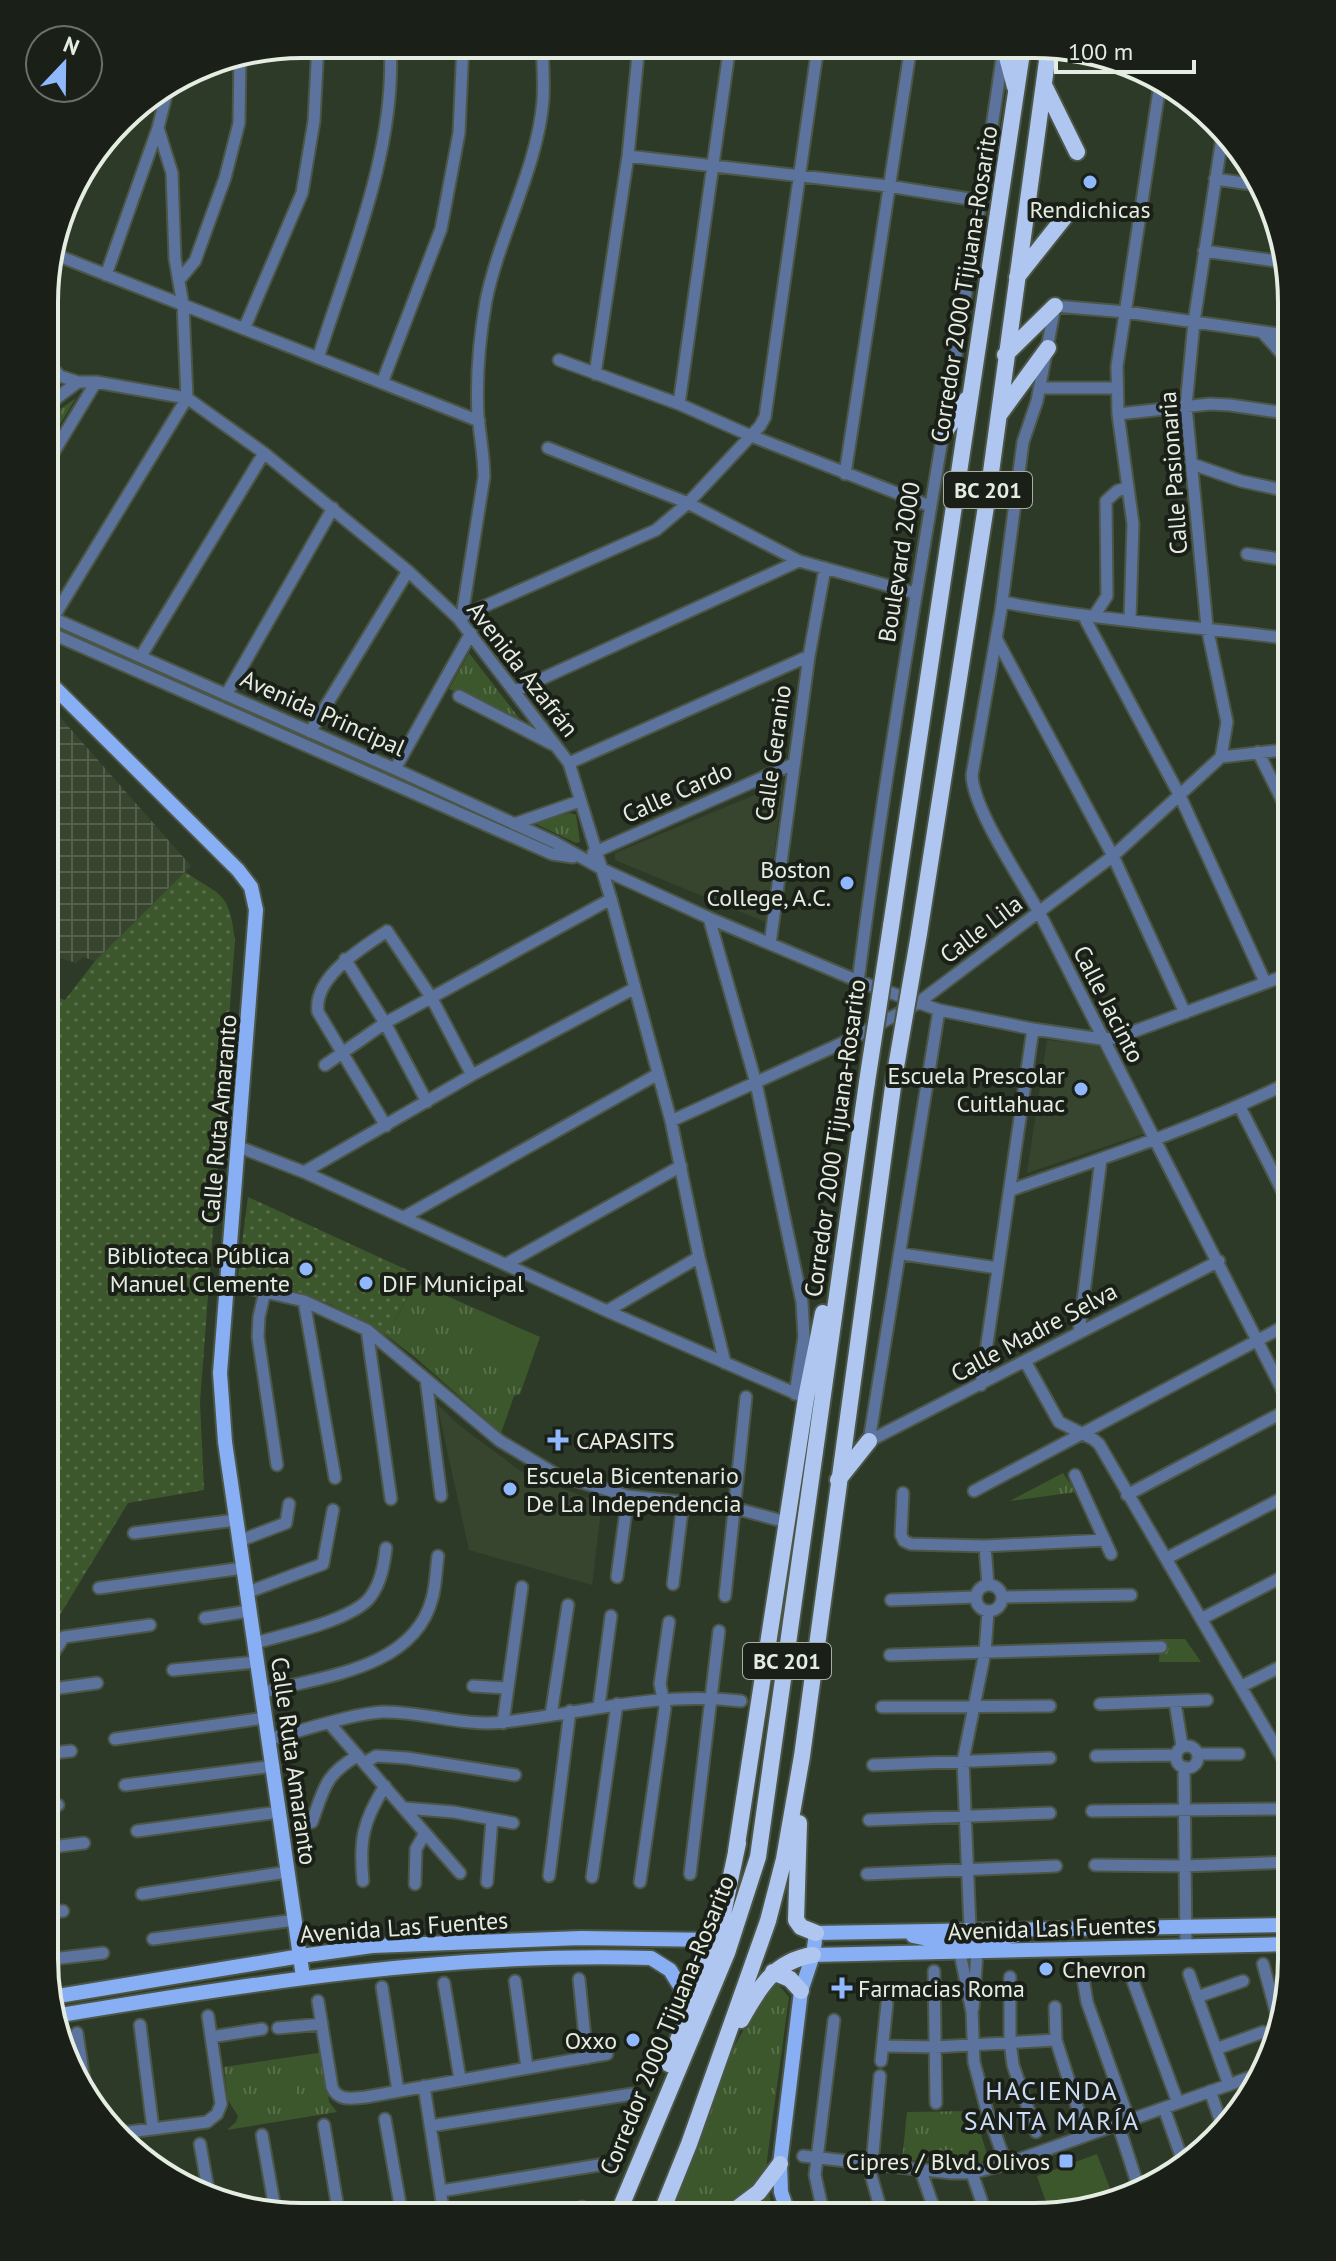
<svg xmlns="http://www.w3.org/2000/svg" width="1336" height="2261" viewBox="0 0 1336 2261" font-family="'PT Sans',sans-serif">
<defs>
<pattern id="industrial-grid" width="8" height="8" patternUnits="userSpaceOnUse" patternTransform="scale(2)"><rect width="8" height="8" fill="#37452f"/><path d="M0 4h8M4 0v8" fill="none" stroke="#54604d"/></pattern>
<pattern id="grass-dots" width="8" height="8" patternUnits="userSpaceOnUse" patternTransform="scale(2)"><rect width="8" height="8" fill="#3d572d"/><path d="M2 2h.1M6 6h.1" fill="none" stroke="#596f4b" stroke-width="1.8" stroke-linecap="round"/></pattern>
<pattern id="park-tufts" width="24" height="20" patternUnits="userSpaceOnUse" patternTransform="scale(2)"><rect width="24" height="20" fill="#3d572d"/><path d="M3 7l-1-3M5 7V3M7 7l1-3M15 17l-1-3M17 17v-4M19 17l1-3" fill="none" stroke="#596f4b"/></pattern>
</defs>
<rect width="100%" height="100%" fill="#2e3a28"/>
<path fill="#37452f" d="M783,783L765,922L615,860V853Z
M1047,1040L1098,1046L1146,1133L1027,1173Z
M437,1404L460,1426L526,1475L602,1503L592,1585L469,1550Z"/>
<path fill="url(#industrial-grid)" d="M46,701L191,866L95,961L83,957L76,963L45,953Z"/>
<path fill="url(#grass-dots)" d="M185,872C223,897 229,892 235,940L200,1402L204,1490L128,1503L44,1641L45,994L65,1000L95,961Z
M248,1197L418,1275L387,1336L330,1304L238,1276Z"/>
<path fill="url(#park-tufts)" d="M76,398L46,447V419Z
M469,653L526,727L449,689Z
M570,813L576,815L580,842L576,843L534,823Z
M415,1282L540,1337L520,1394L514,1396L501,1433L416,1358L387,1336Z
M1063,1473L1076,1492L1010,1501Z
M1160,1639H1185L1201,1662H1159Z
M776,1982L789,1997L767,2160V2184L774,2216H668L730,2054L768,1986Z
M325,2052L329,2102L337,2112L227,2130L236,2122L238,2116L228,2100L224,2067Z
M974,2111L988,2158L986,2161L981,2163L902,2160L907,2112Z"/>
<path fill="#3d572d" d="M485,1322L506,1332L490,1367L469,1358Z
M512,1334L534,1343L518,1379L496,1369Z
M295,2086L298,2102L268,2106L265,2090Z
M1097,2154L1112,2194L1050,2214L1037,2176Z"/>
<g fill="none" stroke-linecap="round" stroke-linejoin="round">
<g stroke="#4b5646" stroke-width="15">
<path id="minor" d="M628,156L888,186L982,201
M1215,179L1258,185
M1204,251L1284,262
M51,253L479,421
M106,275L158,128L165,100V88
M180,279L195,261L225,178L239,123L240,56
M244,329L302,193L314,121L318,44
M1263,333L1292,365
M318,358C349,260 397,148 390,44
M559,360L679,404L749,435L930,506
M46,362L60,376L78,382H96L187,398L264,453L408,571L458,618L569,763L611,899L671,1121L699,1257L725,1363
M595,374L628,156L639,45
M382,383L441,229L459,133L463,44
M1040,388H1116
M679,404L730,45
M46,406L78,382
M1118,414L1210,404L1230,405L1292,414
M548,448L688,503L799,561L915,593
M1192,464L1241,481L1292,492
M46,465L96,382
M845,474L911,46
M1247,554L1292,561
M1003,602C1098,621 1196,626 1292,639
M46,615L395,769L554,842L602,869L709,918L858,981L939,1010L1033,1029L1101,1039L1116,1038L1292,973
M1083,615L1180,796L1265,982
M462,616L484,477C484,456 480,437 478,416C476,377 479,340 486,301C499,236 538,166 543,100C544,82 543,63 542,45
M1094,616L1107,596L1106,501L1117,491L1128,487
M53,618L187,398L183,305L175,259L172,173L158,128
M458,618L656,530L688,503L760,426L765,417L818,46
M1130,619L1133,524L1118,414L1117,366L1160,84
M46,631L552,854L573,857
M996,638L1113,856L1185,1013
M141,656L264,453
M515,691L799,561
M226,695L333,508
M459,696L552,744
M310,732L408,571
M1258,752L1292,820
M1221,757L1227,722L1207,627L1186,406L1194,322L1222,138
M569,763L809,656
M395,769L471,633
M514,824L580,801
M593,853L793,764
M709,918L756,1083L802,1302L804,1337L795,1394
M770,944L809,656L825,568
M345,959L385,1023L427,1102
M939,1010L869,1441L1219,1261
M851,1039C890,708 957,381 1003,51
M325,1065L385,1023L611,899
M1240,1107L1292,1210
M671,1121L851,1039L918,1003L1113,856L1221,757L1292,749
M386,1126L318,1012C313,977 362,948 387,931L431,997L472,1075
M239,1147L304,1172L607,1311L806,1398
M304,1172L472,1075L635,988
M1011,1190C1106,1157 1201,1126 1292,1081
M404,1217L658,1074
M902,1254L998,1268
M506,1264L681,1166
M227,1283L304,1301L367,1330L500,1441L557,1475L628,1496L734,1508L786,1522
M265,1291L259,1317L258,1337L277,1465
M304,1301L335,1478
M607,1311L699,1257
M367,1330L391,1499
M1079,1332L1101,1159
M1025,1361L1059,1422L1093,1439L1099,1444L1291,1773
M426,1379L441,1496
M981,1385L1033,1029
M1292,1409C1209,1244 1124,1081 1041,916C1023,882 973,810 972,775L1001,610L1023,442L1037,401L1055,306L1126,312L1292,336
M1075,1475L1111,1554
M974,1491L1292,1322
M903,1493L901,1535L904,1541L911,1544L985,1546L1105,1540
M1127,1495L1291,1408
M134,1533L236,1520
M239,1541L286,1523L289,1504
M985,1546L988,1585
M1167,1558L1292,1493
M617,1577L628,1496
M673,1584L683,1502
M976 1598a13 13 0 1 1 26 0a13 13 0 1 1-26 0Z
M99,1588L243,1568
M246,1593L323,1564L333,1510
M725,1596L746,1397
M1002,1597L1131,1595
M891,1600L976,1597
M205,1618L249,1611
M1201,1619L1292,1572
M255,1643C282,1635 355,1620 371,1596C381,1582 384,1565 386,1548
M890,1655L1161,1647
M44,1667L64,1637L150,1625
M173,1670L257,1662
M473,1686L507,1688
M1242,1686L1292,1661
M44,1690L97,1683
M261,1693C321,1676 413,1670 432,1599C436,1585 436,1570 438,1556
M1175,1702L1182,1746
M1100,1704L1207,1700
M599,1706L611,1616
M882,1707L1050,1706
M551,1715L568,1605
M503,1723L522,1587
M330,1724L460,1873
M115,1739L265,1718
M269,1739C302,1731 350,1714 382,1712C423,1711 463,1727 504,1722C585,1713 658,1691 741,1701
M1176 1757a11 11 0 1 1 22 0a11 11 0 1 1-22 0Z
M44,1754L71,1751
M1198,1754H1239
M1096,1756L1176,1755
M364,1763L376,1756L407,1758L515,1775
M873,1765L1050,1758
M1184,1767L1186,1946
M125,1785L274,1766
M44,1806L58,1805
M404,1808L454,1812L513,1823
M1092,1811L1275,1809
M869,1820L1050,1813
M312,1822C324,1788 325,1775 357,1756
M137,1831L279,1812
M44,1848L84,1843
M1095,1865L1184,1866L1291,1862
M690,1874L719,1631
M867,1874L1056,1866
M549,1876L570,1711
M592,1877L617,1704
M363,1881C359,1840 363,1821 385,1786
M487,1882L492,1819
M640,1882L665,1708L660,1684L669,1622
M415,1884L416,1849L425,1833
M142,1894L287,1872
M44,1913L63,1911
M970,1928L963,1761L985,1652L988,1611
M153,1939L295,1920
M960,1953L972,2012L974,2062L987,2111L1006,2164
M44,1960L103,1953
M1263,1964L1281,2030
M934,1971L936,2103
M1082,1972L1087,2002L1129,2120
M1189,1974L1229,2085
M1131,1976L1178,2103
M1010,1977V2042L1013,2065L1036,2132
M579,1979L587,2058
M515,1981L527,2068
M444,1983L460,2079
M382,1987L398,2091
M1197,1997L1243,1981
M318,2001L332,2087C338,2102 353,2098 366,2097L607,2054
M1055,2007L1056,2040L1080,2116
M973,2008L977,1953
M140,2025L153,2129
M278,2028L322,2024
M77,2033L85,2086
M211,2037L262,2029
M883,2046L935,2047L1056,2040
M1216,2049L1263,2032
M881,2061L887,2004
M880,2076L871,2175L883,2217
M424,2086L444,2215
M1210,2091L1223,2128
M1164,2108L1182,2159
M385,2119L402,2215
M1118,2124L1140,2192
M324,2125L339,2215
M430,2126L632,2094
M121,2133L207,2122L217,2114L221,2104L208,2016
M262,2135L276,2215
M200,2144L208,2189
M139,2148L140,2157
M803,2156L951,2173H972L1006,2164L1262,2073
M921,2171L937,2217
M972,2173L987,2217
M441,2191L605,2164
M566,2216L582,2207
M824,2216L815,2175L834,2020"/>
</g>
<g stroke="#4b5646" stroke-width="18">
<path id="major" d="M46,679L238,870L251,887L256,910L220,1373L225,1442L303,1977
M913,1936L971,1948
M964,1947L971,1943L1017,1935
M813,1955L1291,1944
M52,1997L301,1956L372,1946L581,1938L715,1940
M55,2016C253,1983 450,1952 651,1958L670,1970L691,2004
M789,2216L781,2192L780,2164L801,1991L813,1955L816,1933C975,1929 1133,1927 1291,1925"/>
</g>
<g stroke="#4b5646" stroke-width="20">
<path id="highway" d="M1004,46L1015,87
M1044,85L1077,152
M1017,277L1067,214
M1005,355L1055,306
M999,415L1048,348
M942,436L967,399
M891,926L1023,46
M919,934L989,487L1049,46
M838,1480L869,1441
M799,1823L796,1920L801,1927L816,1933
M736,1851L806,1398L823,1313
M773,1972L790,1979L801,1991
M741,2020C759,1988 774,1961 813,1955
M669,2064L720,1928L738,1843
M617,2216L727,1953L758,1857L867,1082
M660,2216L689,2144L768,1921L784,1859L802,1756L894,1079
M727,2216L759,2192L780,2164"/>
</g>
<use href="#minor" stroke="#5b739d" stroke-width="11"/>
<use href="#major" stroke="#88aff3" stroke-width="14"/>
<use href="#highway" stroke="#afc7f0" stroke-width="16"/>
<g stroke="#4b5646" stroke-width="20" stroke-linecap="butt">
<path id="highway-bridge" d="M894,1079L919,934
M867,1082L891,926"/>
</g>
<use href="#highway-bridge" stroke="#afc7f0" stroke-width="16"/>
</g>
<g fill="#90b8fd" stroke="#1a1f17" stroke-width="3">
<circle cx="1090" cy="182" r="8"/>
<circle cx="847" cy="883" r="8"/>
<circle cx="1081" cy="1089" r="8"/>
<circle cx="306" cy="1269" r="8"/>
<circle cx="366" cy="1283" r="8"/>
<path d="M554 1428h8v8h8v8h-8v8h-8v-8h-8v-8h8z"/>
<circle cx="510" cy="1489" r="8"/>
<circle cx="1046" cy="1969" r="8"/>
<path d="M838 1976h8v8h8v8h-8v8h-8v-8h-8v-8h8z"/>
<circle cx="633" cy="2040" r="8"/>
<rect x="1058" y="2153" width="16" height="16" rx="4"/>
</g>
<g text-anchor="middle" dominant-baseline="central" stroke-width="8" stroke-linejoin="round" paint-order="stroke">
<g fill="#1a1f17" stroke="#a8aea4" stroke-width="2">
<rect x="944" y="472" width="88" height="36" rx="6"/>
<rect x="743" y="1643" width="88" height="36" rx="6"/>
</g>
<g font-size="22" font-weight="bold" fill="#e5ece1">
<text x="988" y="490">BC 201</text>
<text x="787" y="1661">BC 201</text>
</g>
<g font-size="24" fill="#e5ece1" stroke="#1a1f17" text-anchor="end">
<text x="1090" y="209" text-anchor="middle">Rendichicas</text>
<text x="831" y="869">Boston<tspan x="831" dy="28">College, A.C.</tspan></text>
<text x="1065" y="1075">Escuela Prescolar<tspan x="1065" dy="28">Cuitlahuac</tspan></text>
<text x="290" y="1255">Biblioteca Pública<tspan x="290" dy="28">Manuel Clemente</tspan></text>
<text x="382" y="1283" text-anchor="start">DIF Municipal</text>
<text x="576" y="1440" text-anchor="start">CAPASITS</text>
<text x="526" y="1475" text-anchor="start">Escuela Bicentenario<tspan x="526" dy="28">De La Independencia</tspan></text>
<text x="1062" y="1969" text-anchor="start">Chevron</text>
<text x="858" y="1988" text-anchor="start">Farmacias Roma</text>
<text x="617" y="2040">Oxxo</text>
<text x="1050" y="2161">Cipres / Blvd. Olivos</text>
</g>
<g font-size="24" fill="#e5ece1" stroke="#1a1f17">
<text transform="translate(964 284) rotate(-81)">Corredor 2000 Tijuana-Rosarito</text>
<text transform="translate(1173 473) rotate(-94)">Calle Pasionaria</text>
<text transform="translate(899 562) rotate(-81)">Boulevard 2000</text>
<text transform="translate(523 669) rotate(52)">Avenida Azafrán</text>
<text transform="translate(323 713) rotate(24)">Avenida Principal</text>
<text transform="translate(773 753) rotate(-82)">Calle Geranio</text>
<text transform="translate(677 792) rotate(-24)">Calle Cardo</text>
<text transform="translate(981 929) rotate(-37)">Calle Lila</text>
<text transform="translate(1109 1004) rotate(63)">Calle Jacinto</text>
<text transform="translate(219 1119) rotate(-85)">Calle Ruta Amaranto</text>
<text transform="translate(835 1138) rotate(-82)">Corredor 2000 Tijuana-Rosarito</text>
<text transform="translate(1034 1332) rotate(-28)">Calle Madre Selva</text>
<text transform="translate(294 1761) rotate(82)">Calle Ruta Amaranto</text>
<text transform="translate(404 1927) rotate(-4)">Avenida Las Fuentes</text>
<text transform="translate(1052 1928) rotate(-2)">Avenida Las Fuentes</text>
<text transform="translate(667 2025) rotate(-68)">Corredor 2000 Tijuana-Rosarito</text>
</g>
<g font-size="26" letter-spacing="2" fill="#cddcf7" stroke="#1a1f17">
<text x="1052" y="2090">HACIENDA<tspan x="1052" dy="30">SANTA MARÍA</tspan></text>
</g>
</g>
<path d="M0 0H1336V2261H0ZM302 58H1034A244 244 0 0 1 1278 302V1959A244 244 0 0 1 1034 2203H302A244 244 0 0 1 58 1959V302A244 244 0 0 1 302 58Z" fill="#1a1f17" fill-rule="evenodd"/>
<path fill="none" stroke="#e5ece1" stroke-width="4" d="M302 58H1034A244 244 0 0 1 1278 302V1959A244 244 0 0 1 1034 2203H302A244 244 0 0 1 58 1959V302A244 244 0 0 1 302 58Z"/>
<g transform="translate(64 64) rotate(22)"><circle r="38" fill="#1a1f17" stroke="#6b7168" stroke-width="2"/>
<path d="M0-6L14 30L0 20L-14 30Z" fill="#90b8fd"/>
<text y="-12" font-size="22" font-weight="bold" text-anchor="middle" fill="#e5ece1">N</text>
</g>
<path d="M1056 60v12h138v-12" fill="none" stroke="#e5ece1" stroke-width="4"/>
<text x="1068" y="60" font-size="24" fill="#e5ece1" stroke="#1a1f17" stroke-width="6" paint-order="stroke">100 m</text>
</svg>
